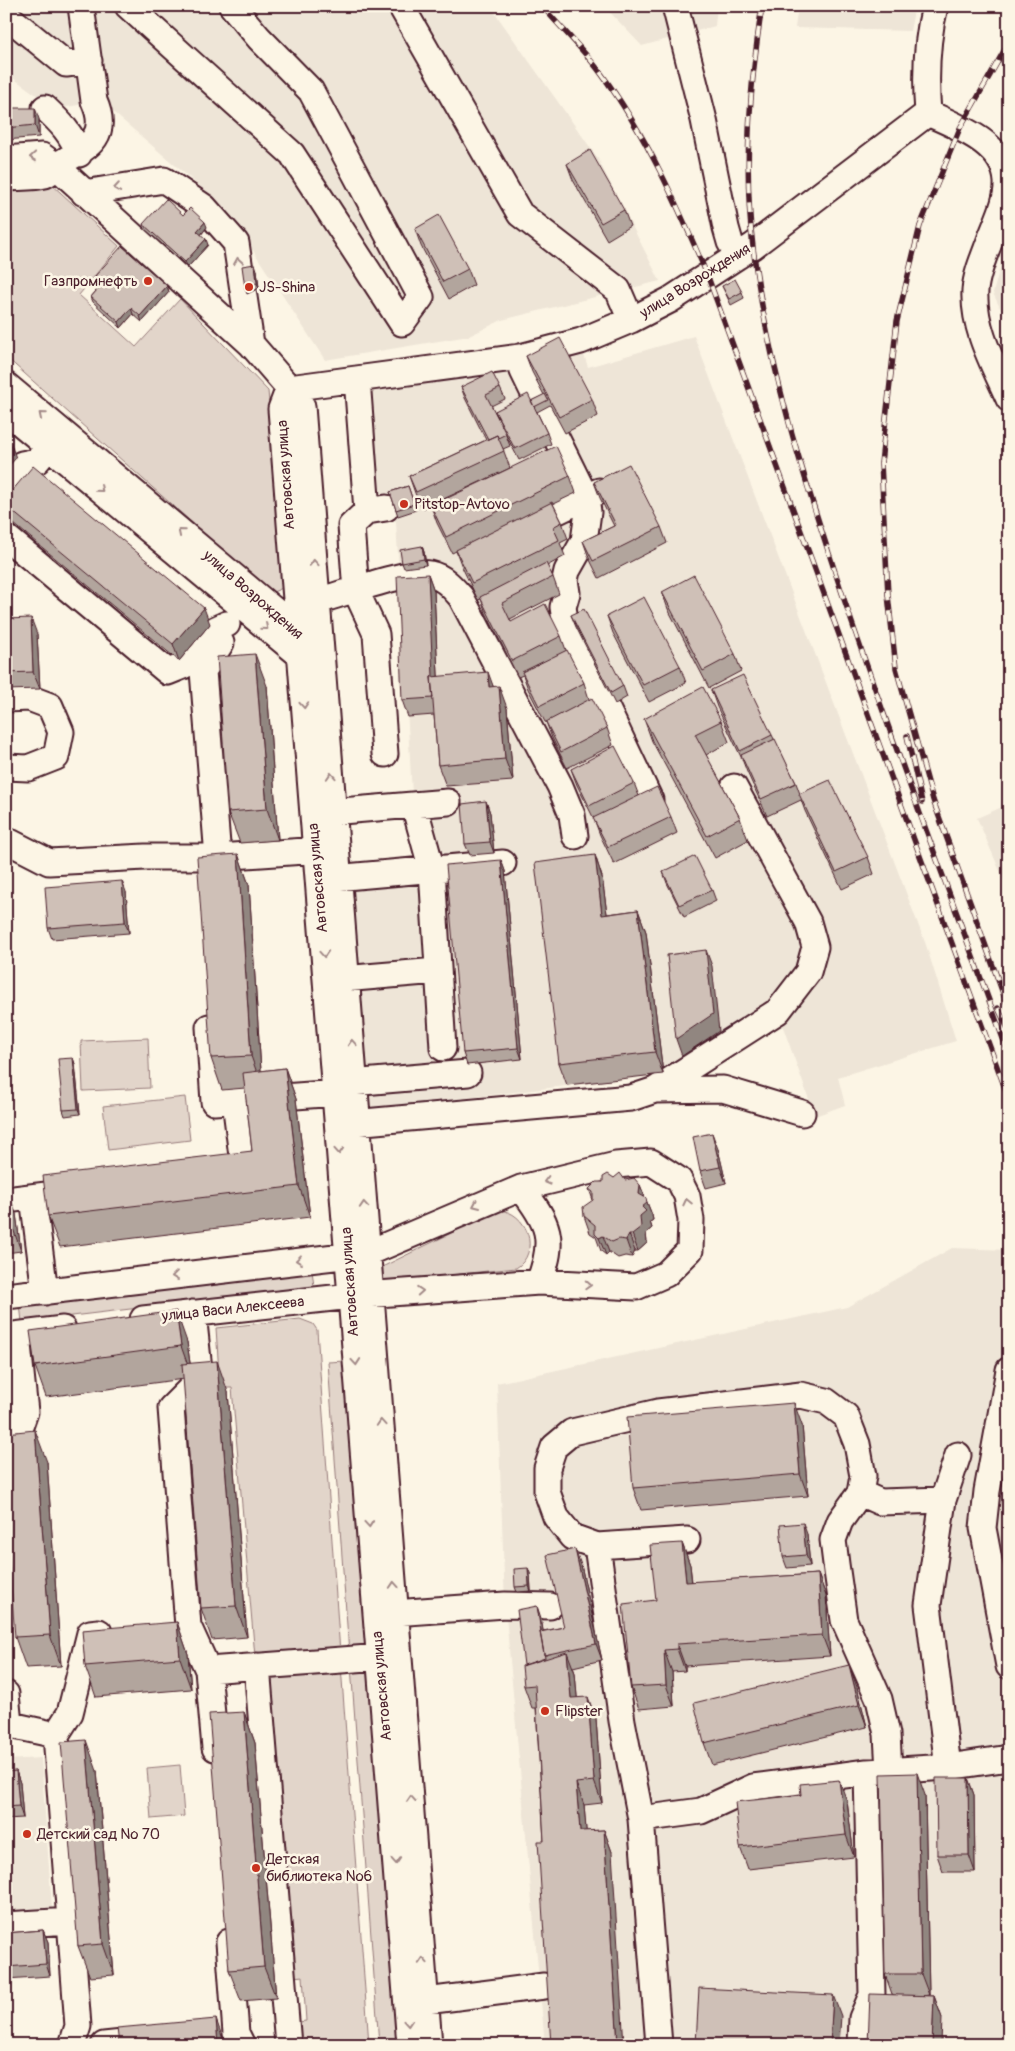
<svg xmlns="http://www.w3.org/2000/svg" width="1015" height="2051" viewBox="0 0 1015 2051" font-family="Pangolin,sans-serif">
<rect width="100%" height="100%" fill="#fcf5e5"/>
<filter id="ink" filterUnits="userSpaceOnUse"><feTurbulence type="fractalNoise" baseFrequency=".02" numOctaves="2"/><feDisplacementMap in="SourceGraphic" scale="10" xChannelSelector="R" yChannelSelector="G"/><feConvolveMatrix kernelMatrix="1 2 1 2 8 2 1 2 1" color-interpolation-filters="sRGB"/></filter>
<g filter="url(#ink)">
<path fill="#eee5d7" d="M6,6H490L597,157L660,281L502,320L469,336L325,360L225,208L100,101L56,109L6,73Z
M604,6H717L715,26L642,46Z
M798,6H915L910,31L795,28Z
M1009,235V327L993,293Z
M694,336L926,945L956,1041L838,1077L845,1105L815,1116L773,999L682,1056L663,1074L368,1110L352,884L417,878L396,522L372,478L364,385L584,355L588,367Z
M1009,804V892L977,818Z
M952,1248L1009,1250V2045H545L505,1605L497,1383L847,1307Z
M41,1758L52,1909L6,1914V1760Z"/>
<path fill="#e2d5ca" stroke="#967a7a" d="M49,182L119,246L79,295L136,347L180,299L268,391L287,586L271,593L6,357V186Z
M148,1038L150,1088L83,1091L81,1041Z
M185,1097L190,1140L108,1150L103,1106Z
M498,1210C528,1211 541,1253 516,1268L384,1282L380,1280L378,1269Z
M312,1270L314,1287L22,1322L20,1304Z
M300,1319L313,1324L317,1330L340,1653L255,1657L232,1388H220L216,1328Z
M345,1361L368,1652L349,1653L328,1362Z
M369,1665L398,2043L379,2044L351,1666Z
M341,1666L369,2044L300,2045L292,2023L306,2021L303,1976L293,1977L270,1682L274,1674Z
M180,1765L184,1816L151,1819L147,1768Z"/>
<g fill="none" stroke-linecap="round" stroke-linejoin="round">
<g stroke="#4a1f2b" stroke-width="29">
<path id="minor" d="M128,6L292,154L402,323L421,297L311,91L259,38L232,6
M401,6L520,214L618,290L631,320
M675,6L704,120L726,228L730,242L738,256
M6,15L66,64L89,61
M45,108C60,122 72,134 79,154
M928,113C958,127 1005,143 1007,182C1008,202 995,225 989,243C983,259 976,275 975,291C973,329 994,365 1009,399
M928,113C925,76 926,42 935,6
M6,159L42,156L56,166L251,344L289,388L302,406L429,2045
M6,178C18,177 34,178 45,175C50,173 53,168 57,165C85,148 111,139 94,101L81,6
M84,193L164,180L204,207L236,243L251,344
M520,357L523,371L539,404
M357,379L367,511
M6,385L299,631L305,639
M289,388L281,409L410,2045
M289,388L520,357L581,341L631,320L670,300L753,246L928,113
M542,409L586,498L588,512L584,541L567,571L565,580L567,593L563,607L565,620L650,800L627,812
M6,411L301,656L309,659
M6,483L22,464L37,461L59,435
M525,527L599,491
M6,537L168,672L183,666L216,629L227,624
M317,601C344,594 406,570 430,574C444,577 452,587 461,597L560,786L572,815L575,836
M6,699L29,698L50,706L61,732L56,757L28,768L6,767
M385,754L376,634L356,591L351,526L367,511L386,508
M414,805L432,870L443,1048
M318,813L448,802
M6,840L49,862L145,857H218L333,849
M218,857L203,671L221,643
M323,879L503,863
M331,980L437,971
M209,1027L214,1102L351,1092
M339,1084L468,1073
M655,1090L723,1089L802,1113
M342,1124L631,1098L655,1090L778,1011L808,972L815,947L808,922L734,787
M231,1174L244,1172L235,1101
M521,1188C549,1223 556,1239 539,1282
M33,1197L45,1292
M6,1200L79,1191
M6,1296L368,1253L521,1188L616,1165L651,1162L679,1180L687,1196L691,1220L690,1250L666,1274L636,1287L539,1282L351,1296L143,1319
M193,1313L200,1379L171,1408L188,1626L208,1670L215,1748
M6,1336L63,1329
M1009,1370L987,1491L983,1528L1009,1666
M6,1454L15,1441L25,1412L17,1335
M860,1493L880,1502L943,1500
M597,1546L687,1540
M380,1614L505,1605L550,1606
M257,1666L288,2045
M208,1670L395,1656
M6,1694L9,1724
M6,1724L56,1735
M948,1767L1009,1758
M641,1819L701,1811L753,1787L867,1772L948,1767L928,1605L943,1500L958,1455
M6,1925L70,1921
M229,1942L236,2033L242,2045
M426,2001L544,1986
M72,2045L78,2026L56,1735L70,1713L90,1633L99,1632
M104,2045L151,2040
M659,2045L641,1819L622,1721L597,1546L572,1537L556,1517L547,1492V1468L554,1447L572,1432L658,1412L801,1395L826,1401L846,1416L857,1444L863,1476L860,1493L840,1521L833,1540L836,1564L844,1620L879,1699L887,1734L889,1771
M861,2045L862,2018L872,1995L867,1772"/>
</g>
<use href="#minor" stroke="#fcf5e5" stroke-width="25"/>
<g stroke="#4a1f2b" stroke-width="5.5">
<path id="rail" d="M542,6C561,28 583,49 600,72C646,134 678,206 708,277L1009,1099
M762,6C750,85 743,167 753,247C768,369 806,485 845,602C896,754 954,904 1009,1055
M1009,42L960,128L920,226L897,321L881,463L888,595L896,668L933,800L1009,1010
M907,736L922,802
M998,1008L1009,1031"/>
</g>
<use href="#rail" stroke="#fcf5e5" stroke-width="4" stroke-dasharray="11" stroke-linecap="butt"/>
</g>
<path fill="#b2a59d" stroke="#4a1f2b" d="M6,108L39,119V137L6,140Z
M567,164L624,210L630,226L607,240L573,180Z
M183,215L207,227L201,235L208,245L188,267L145,229L143,224Z
M415,229L468,269L474,285L449,299L421,246Z
M257,270L259,288L247,294L245,288Z
M95,276L167,286L169,292L142,322L133,314L121,328L93,302L91,297L101,285L97,282Z
M722,286L742,292L744,298L731,305Z
M526,356L592,399L598,416L565,433L550,405L537,412L547,433L551,444L519,460L506,435L510,446L503,449L510,468L422,509L415,493L409,476L486,440L465,398L461,387L500,388L505,399L491,406L499,421L495,411L531,401L544,395L532,372Z
M570,476L576,493L553,504L562,522L568,539L560,543L565,556L547,566L553,577L559,594L510,619L511,622L561,636L566,650L584,683L589,699L607,728L613,745L567,768L552,738L546,722H545L528,689L523,675L518,677L486,613L481,599L478,600L462,567L456,551L452,553L437,523L431,506Z
M594,482L661,527L667,543L599,578L589,558L583,541L614,526L600,498Z
M408,486L416,510L398,516L390,492Z
M6,498L210,624L179,661L8,519L6,513Z
M422,546L424,552L426,565L404,568L402,563Z
M428,574L434,591L438,676L507,708L513,781L446,786L438,765L434,715L408,717L402,700Z
M662,592L735,654L741,671L709,688L668,609Z
M571,615L623,686L627,697L615,704L576,627Z
M607,616L680,666L686,683L649,702L613,633Z
M6,619L37,634L40,689L6,690Z
M267,686L278,840L240,843L228,812Z
M711,690L772,735L796,783L800,794L868,857L874,874L842,889L805,811L801,800L767,816L747,772L742,759L717,707Z
M644,719L721,721L729,742L706,755L740,818L748,840L715,858L652,741Z
M571,769L634,783L639,796L671,817L677,833L614,864L600,835L594,819L577,785Z
M486,801L490,813L494,853L470,855L465,844Z
M238,854L249,885L261,1071L285,1068L296,1099L310,1217L60,1247L48,1216L252,1151L245,1088L222,1090L211,1058Z
M595,855L602,877L607,914L638,910L646,932L663,1074L567,1085L559,1063Z
M501,860L505,871L522,1059L467,1065L463,1053Z
M663,872L712,890L716,901L684,917L667,883Z
M126,892L129,933L52,939L48,928Z
M73,1058L75,1064L80,1114L65,1116L63,1110Z
M718,1149L726,1183L706,1188L700,1171Z
M614,1178L640,1185L652,1215L653,1220L650,1222L652,1228L646,1233L647,1243L638,1251H635L632,1257L625,1256L618,1258L609,1252L606,1255L601,1251L596,1237L590,1233L584,1216L593,1200L589,1189L603,1182Z
M6,1186L16,1214L21,1251L6,1253Z
M187,1342L190,1363L228,1392L247,1637L212,1640L201,1608L184,1379L46,1397L35,1366Z
M802,1425L808,1496L641,1510L633,1488Z
M47,1462L61,1666L26,1668L15,1637Z
M807,1534L810,1566L787,1568L783,1557Z
M682,1543L690,1565L692,1582L818,1574L826,1596L830,1656L685,1666V1671L672,1672L674,1706L639,1709L631,1687L656,1600Z
M581,1565L602,1660L573,1667L575,1673L577,1697L596,1719L602,1803L584,1805L586,1831L604,1830L612,1852L544,1841L536,1708H532L524,1686L541,1618L543,1631L564,1627Z
M530,1573L531,1591L517,1592L515,1587Z
M177,1622L188,1654L191,1689L96,1697L85,1666Z
M857,1687L867,1727L712,1765L704,1743Z
M244,1712L255,1743L276,1998L241,2001L229,1970Z
M16,1771L20,1783L23,1818L6,1819V1772Z
M97,1771L114,1975L90,1977L78,1946Z
M968,1778L974,1795L975,1872H943L937,1855Z
M925,1795L929,1995L922,1996H934L942,2018L892,1994L885,1974Z
M847,1801L854,1857L748,1869L740,1847Z
M43,1930L48,1942L50,1976L6,1979V1933Z"/>
<path fill="#918680" stroke="#4a1f2b" d="M35,108L39,119V137L35,125Z
M205,222L207,227L199,237L197,231Z
M206,239L208,245L188,267L185,262Z
M255,264L257,270L259,288L257,283Z
M167,286L169,292L142,322L140,316Z
M131,308L133,314L121,328L119,322Z
M6,431L16,458L6,469Z
M422,546L424,552L426,565L424,559Z
M428,574L434,591L440,715L433,698Z
M204,608L210,624L179,661L173,644Z
M31,618L37,634L40,689L33,672Z
M255,654L267,686L278,840L267,809Z
M488,672L496,694L489,687Z
M499,686L507,708L513,781L505,759Z
M486,801L490,813L494,853L490,842Z
M238,854L249,885L262,1087L251,1056Z
M595,855L602,877L610,936L602,915Z
M501,860L505,871L522,1059L518,1048Z
M122,881L126,892L129,933L125,922Z
M638,910L646,932L663,1074L655,1052Z
M706,950L712,966L719,1031L682,1056L676,1039Z
M73,1058L75,1064L80,1114L78,1109Z
M285,1068L296,1099L310,1217L299,1186Z
M712,1133L718,1149L726,1183L720,1167Z
M640,1185L652,1215L653,1220L650,1222L652,1228L646,1233L647,1243L638,1251L632,1234L640,1216L639,1194Z
M6,1186L16,1214L21,1251L10,1220L6,1193Z
M629,1234L635,1251L632,1257L626,1240Z
M603,1236L609,1252L606,1255L599,1238Z
M176,1311L187,1342L192,1377L181,1346Z
M217,1361L228,1392L247,1637L236,1606Z
M794,1403L802,1425L808,1496L800,1474Z
M35,1430L47,1462L61,1666L50,1635Z
M803,1523L807,1534L810,1566L806,1555Z
M682,1543L690,1565L694,1604L686,1582Z
M575,1549L581,1565L602,1660L596,1644Z
M528,1568L530,1573L531,1591L529,1586Z
M818,1574L826,1596L830,1656L822,1635Z
M537,1606L541,1618L547,1655H545Z
M177,1622L188,1654L191,1689L180,1658Z
M677,1644L685,1666V1671L677,1649Z
M664,1650L672,1672L674,1706L666,1685Z
M567,1652L575,1673L579,1719L571,1698Z
M849,1665L857,1687L867,1727L859,1705Z
M588,1697L596,1719L602,1803L594,1781Z
M244,1712L255,1743L276,1998L264,1967Z
M86,1740L97,1771L114,1975L103,1944Z
M16,1771L20,1783L23,1818L19,1806Z
M917,1773L925,1795L929,1995L921,1974Z
M968,1778L974,1795L975,1872L969,1855Z
M839,1780L847,1801L854,1857L846,1835Z
M576,1783L584,1805L588,1853L580,1831Z
M604,1830L612,1852L624,2045H618Z
M43,1930L48,1942L50,1976L46,1964Z
M833,1995L841,2016L839,2045H830Z
M934,1996L942,2018L941,2045H932Z
M216,2019L225,2045H218Z"/>
<path fill="#cfc0b7" stroke="#4a1f2b" d="M6,108H35V125L6,128Z
M590,150L624,210L601,223L567,164Z
M166,199L183,215L190,208L205,222L197,231L206,239L185,262L143,224Z
M439,215L468,269L443,282L415,229Z
M122,246L167,286L140,316L131,308L119,322L91,297L103,283L95,276Z
M255,264L257,283L245,288L242,266Z
M735,279L742,292L729,299L722,286Z
M560,338L592,399L559,417L526,356Z
M492,372L500,388L486,395L506,434L498,438L497,435L488,439L461,387Z
M528,394L547,433L515,449L495,411Z
M545,394L548,400L534,407L531,401Z
M497,435L504,451L416,492L409,476Z
M556,446L570,476L446,537L431,506Z
M629,464L661,527L593,561L583,541L616,525L594,482Z
M33,466L204,608L173,644L6,506V498Z
M408,486L414,504L396,510L390,492Z
M552,502L562,522L553,527L559,540L472,583L456,550Z
M422,546L424,559L402,563L400,550Z
M546,563L553,577L502,603L511,622L545,604L561,636L512,661L480,597Z
M428,574L433,676L431,677L433,698L402,700L397,576Z
M694,575L735,654L703,671L662,592Z
M644,597L680,666L643,685L607,616Z
M584,609L623,686L611,693L571,615Z
M31,618L33,672L6,673V619Z
M567,650L584,683L539,706L522,672Z
M255,654L267,809L228,812L217,657Z
M488,672L489,687L499,686L505,759L438,765L431,677Z
M743,675L772,735L740,751L711,690Z
M703,687L721,721L695,734L740,818L707,836L644,719Z
M592,698L607,728L561,752L546,722Z
M775,739L796,783L761,799L741,755Z
M615,746L634,783L589,806L571,769Z
M830,780L868,857L836,872L799,794Z
M657,787L671,817L608,847L593,818Z
M486,801L490,842L465,844L462,804Z
M238,854L251,1056L211,1058L197,857Z
M595,855L602,915L638,910L655,1052L559,1063L535,863Z
M695,856L712,890L679,905L663,872Z
M501,860L518,1048L463,1053L446,865Z
M122,881L125,922L48,928L45,887Z
M706,950L713,1014L676,1039L667,955Z
M73,1058L78,1109L63,1110L58,1059Z
M285,1068L299,1186L48,1216L43,1176L252,1151L243,1073Z
M712,1133L720,1167L700,1171L693,1137Z
M620,1173L625,1180L634,1178L640,1185L639,1194L646,1198L647,1203L642,1207L646,1211L640,1216L641,1227L632,1234H629L626,1240L619,1239L612,1242L603,1236L599,1238L595,1234V1225L584,1216L583,1207L593,1200V1192L589,1189L596,1182H603V1177L608,1174L614,1178Z
M6,1193L10,1220H6Z
M176,1311L181,1346L35,1366L30,1331Z
M217,1361L236,1606L201,1608L182,1364Z
M794,1403L800,1474L633,1488L627,1417Z
M35,1430L50,1635L15,1637L6,1520V1433Z
M803,1523L806,1555L783,1557L780,1525Z
M682,1543L686,1582L818,1574L822,1635L677,1644V1649L664,1650L666,1685L631,1687L623,1604L656,1600L650,1545Z
M575,1549L596,1644L544,1655L540,1632L564,1627L547,1555Z
M528,1568L529,1586L515,1587L514,1569Z
M537,1606L541,1632H540L545,1658L524,1665L517,1610Z
M177,1622L180,1658L85,1666L82,1630Z
M567,1652L571,1698L588,1697L594,1781L576,1783L580,1831L604,1830L618,2045H551L538,1841H544L535,1685L524,1686L522,1666Z
M849,1665L859,1705L704,1743L694,1703Z
M244,1712L264,1967L229,1970L209,1714Z
M86,1740L103,1944L78,1946L61,1742Z
M16,1771L19,1806L6,1807V1772Z
M917,1773L921,1974H885L881,1774Z
M936,1778H968L969,1855H937Z
M839,1780L846,1835L740,1847L735,1802L801,1795L800,1784Z
M43,1930L46,1964L6,1967V1933Z
M699,1988L833,1995L830,2045H696Z
M870,1994L934,1996L932,2045H868Z
M216,2019L218,2045H119L117,2028Z"/>
<defs><path id="oneway-chevron" d="M-2-3.5L2.5 0L-2 3.5" fill="none" stroke-width="1.6" stroke-linecap="round" stroke-linejoin="round" transform="scale(1.25)"/></defs>
<g stroke="#a38a88">
<use href="#oneway-chevron" transform="translate(33 157) rotate(175)"/>
<use href="#oneway-chevron" transform="translate(117 188) rotate(171)"/>
<use href="#oneway-chevron" transform="translate(238 261) rotate(-99)"/>
<use href="#oneway-chevron" transform="translate(42 415) rotate(-140)"/>
<use href="#oneway-chevron" transform="translate(100 489) rotate(40)"/>
<use href="#oneway-chevron" transform="translate(181 532) rotate(-140)"/>
<use href="#oneway-chevron" transform="translate(314 563) rotate(-94)"/>
<use href="#oneway-chevron" transform="translate(265 627) rotate(40)"/>
<use href="#oneway-chevron" transform="translate(304 705) rotate(86)"/>
<use href="#oneway-chevron" transform="translate(331 776) rotate(-94)"/>
<use href="#oneway-chevron" transform="translate(324 954) rotate(86)"/>
<use href="#oneway-chevron" transform="translate(352 1043) rotate(-94)"/>
<use href="#oneway-chevron" transform="translate(339 1151) rotate(86)"/>
<use href="#oneway-chevron" transform="translate(547 1181) rotate(166)"/>
<use href="#oneway-chevron" transform="translate(687 1202) rotate(-103)"/>
<use href="#oneway-chevron" transform="translate(364 1205) rotate(-94)"/>
<use href="#oneway-chevron" transform="translate(476 1205) rotate(156)"/>
<use href="#oneway-chevron" transform="translate(299 1260) rotate(173)"/>
<use href="#oneway-chevron" transform="translate(175 1276) rotate(173)"/>
<use href="#oneway-chevron" transform="translate(588 1285) rotate(3)"/>
<use href="#oneway-chevron" transform="translate(420 1291) rotate(-4)"/>
<use href="#oneway-chevron" transform="translate(356 1362) rotate(85)"/>
<use href="#oneway-chevron" transform="translate(381 1423) rotate(-94)"/>
<use href="#oneway-chevron" transform="translate(369 1524) rotate(85)"/>
<use href="#oneway-chevron" transform="translate(394 1585) rotate(-94)"/>
<use href="#oneway-chevron" transform="translate(411 1799) rotate(-94)"/>
<use href="#oneway-chevron" transform="translate(396 1861) rotate(86)"/>
<use href="#oneway-chevron" transform="translate(423 1961) rotate(-94)"/>
<use href="#oneway-chevron" transform="translate(408 2023) rotate(86)"/>
</g>
</g>
<g fill="#c8321e" stroke="#fcf5e5" stroke-width="2">
<circle cx="148" cy="281" r="5"/>
<circle cx="249" cy="287" r="5"/>
<circle cx="404" cy="504" r="5"/>
<circle cx="545" cy="1711" r="5"/>
<circle cx="27" cy="1834" r="5"/>
<circle cx="256" cy="1868" r="5"/>
</g>
<g text-anchor="middle" dominant-baseline="central" stroke-width="5" stroke-linejoin="round" paint-order="stroke">
<g font-size="15" fill="#4a1f2b" stroke="#fcf5e5" text-anchor="start">
<text x="138" y="281" text-anchor="end">Газпромнефть</text>
<text x="259" y="287">JS-Shina</text>
<text x="414" y="504">Pitstop-Avtovo</text>
<text x="555" y="1711">Flipster</text>
<text x="37" y="1834">Детский сад № 70</text>
<text x="266" y="1859">Детская<tspan x="266" dy="17">библиотека №6</tspan></text>
</g>
<g font-size="15" fill="#4a1f2b" stroke="#fcf5e5">
<text transform="translate(695 281) rotate(-32)">улица Возрождения</text>
<text transform="translate(286 475) rotate(-94)">Автовская улица</text>
<text transform="translate(253 595) rotate(41)">улица Возрождения</text>
<text transform="translate(318 878) rotate(-95)">Автовская улица</text>
<text transform="translate(350 1282) rotate(-94)">Автовская улица</text>
<text transform="translate(233 1309) rotate(-6)">улица Васи Алексеева</text>
<text transform="translate(382 1686) rotate(-95)">Автовская улица</text>
</g>
</g>
<rect width="1015" height="2051" fill="none" stroke="#fcf5e5" stroke-width="25"/>
<rect x="12" y="12" width="990" height="2026" fill="none" stroke="#4a1f2b" stroke-width="2" filter="url(#ink)"/>
</svg>
